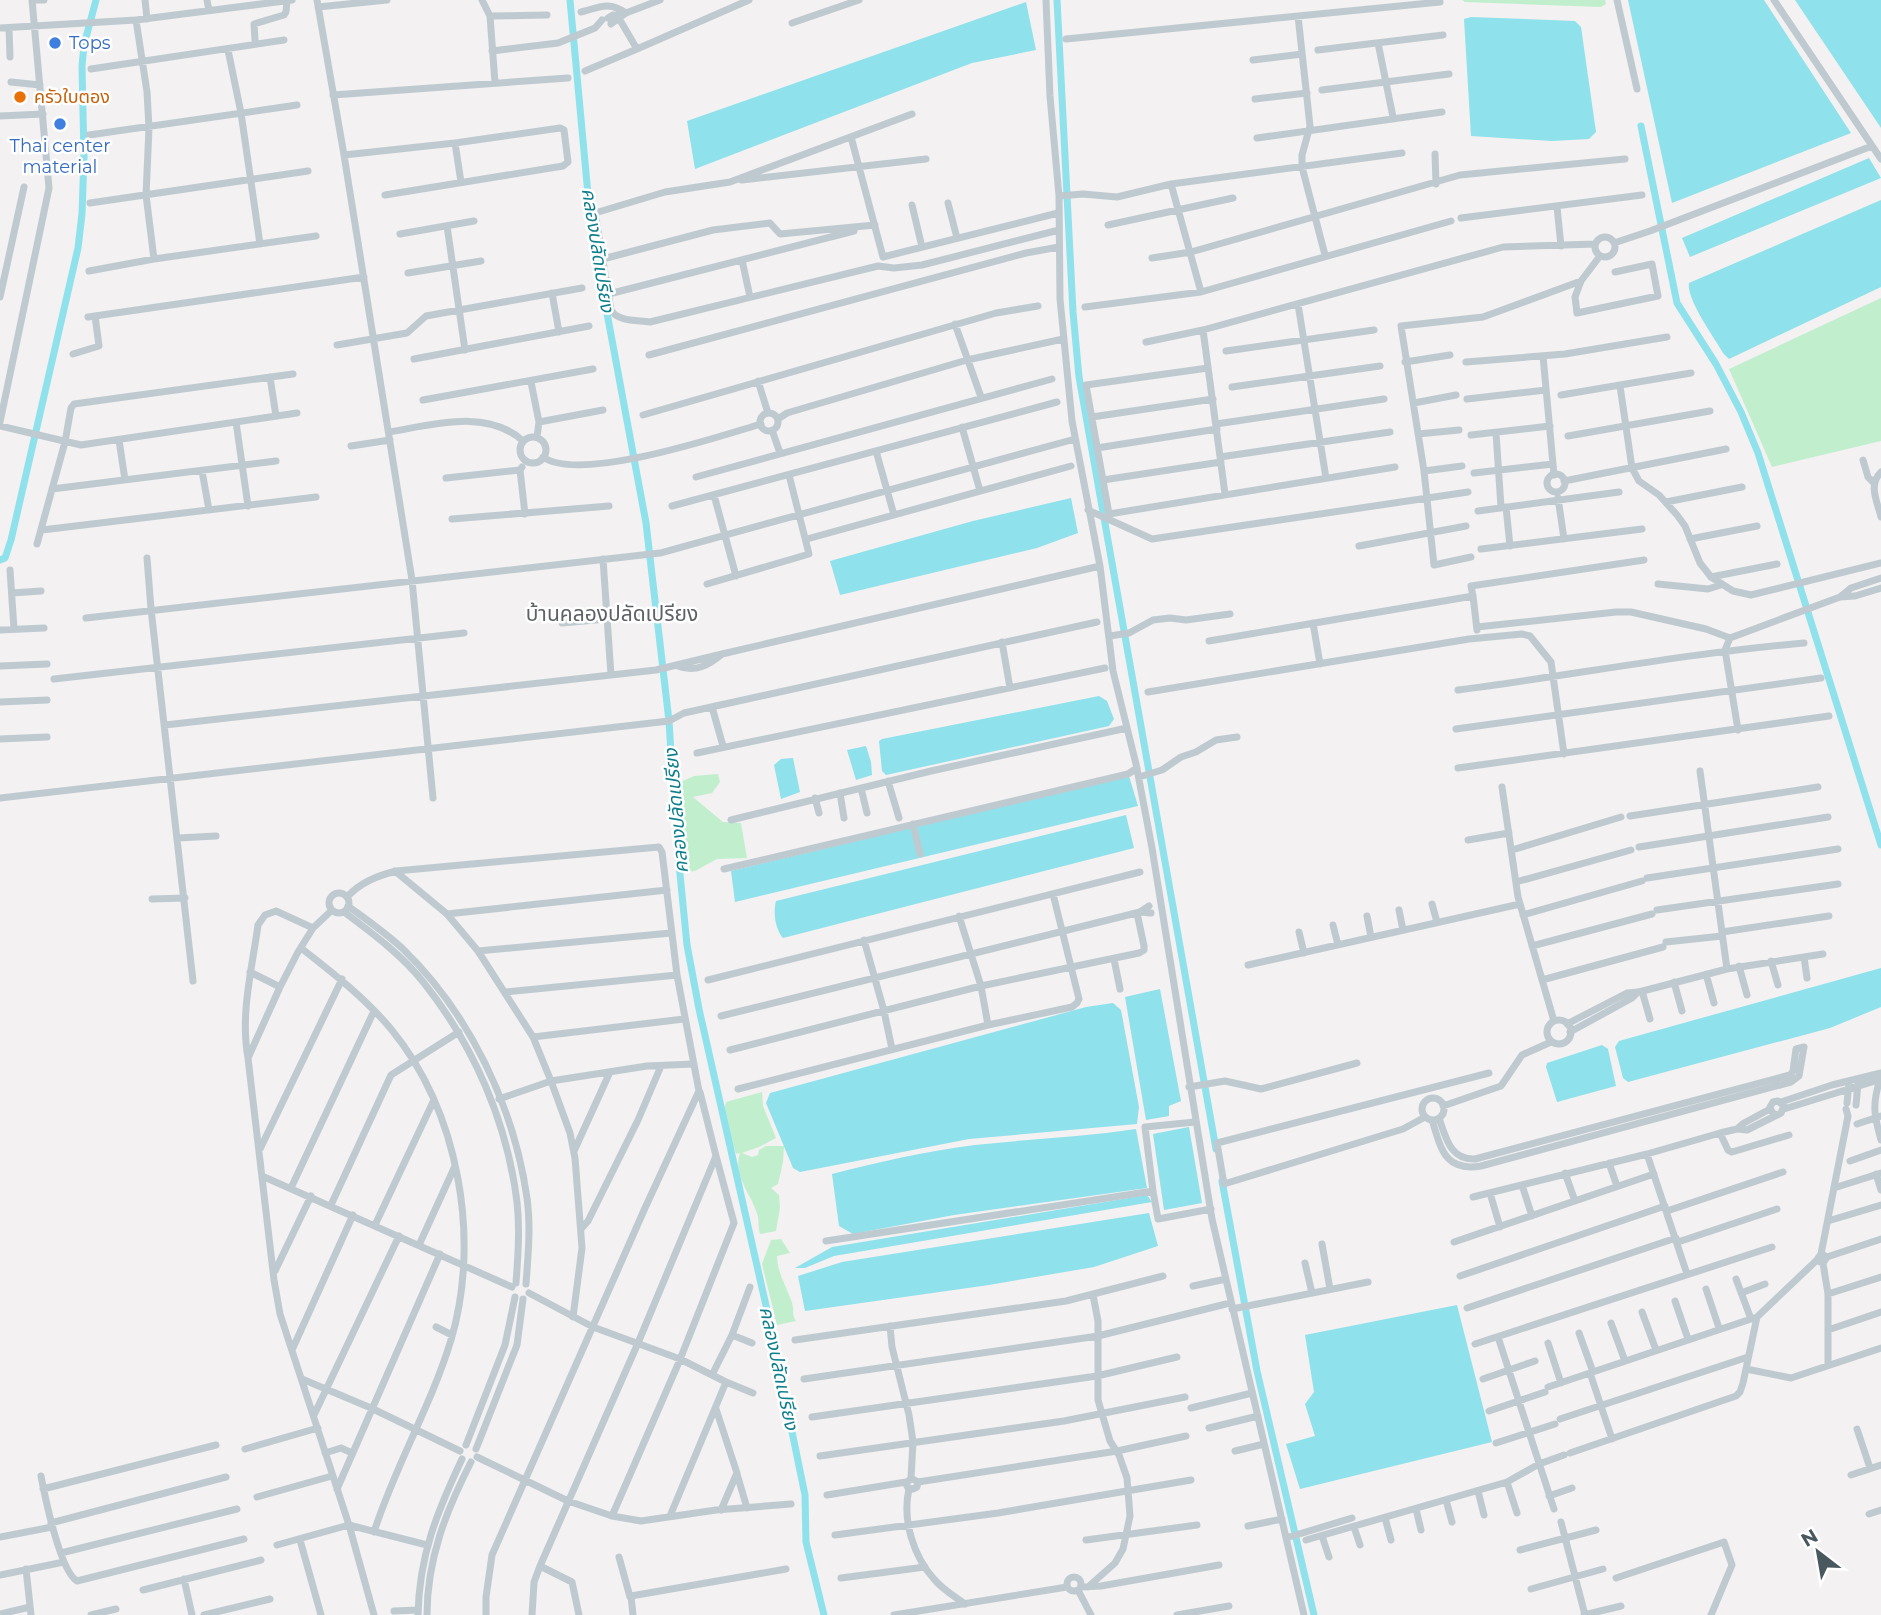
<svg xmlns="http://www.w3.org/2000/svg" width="1881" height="1615" viewBox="0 0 1881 1615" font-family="Montserrat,'Noto Sans Thai',sans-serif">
<rect width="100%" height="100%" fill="#f3f1f1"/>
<path fill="#c1efce" d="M1462,0H1605L1606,4L1601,7L1465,2Z
M1881,298V441L1772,467L1729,369Z
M718,774L720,782L712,793L693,797L723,822L741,823L747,858L717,859L695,871L686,872L679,836L675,827L681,805L678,783L694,776Z
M762,1092L763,1106L776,1138L759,1147L742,1153L752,1157L758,1155L759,1150L766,1146H784L783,1162L778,1184L771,1188L779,1195L780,1208L776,1231L760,1234C758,1228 759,1223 758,1217C753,1195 732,1177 740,1153L736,1154C731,1137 721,1119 726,1102Z
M781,1239L790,1253L777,1256C777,1271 786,1286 791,1300C795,1308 791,1314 796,1321L777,1325L762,1264L771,1240Z"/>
<path fill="#8fe1eb" d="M1628,0H1764L1851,133L1672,203Z
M1795,0H1881V128Z
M1026,2L1036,50L972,63L695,169L687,121Z
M1471,17L1575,21L1581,27L1596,132L1589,139L1552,141L1471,136L1464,19Z
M1869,158L1881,178L1690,257L1682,238Z
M1881,200V287L1729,359L1723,353C1714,337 1686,299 1689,283Z
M1071,498L1078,533L1037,548L840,595L830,561L973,521Z
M1099,696L1107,701L1114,719L1109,726L886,775L882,771L879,741L882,739Z
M866,746L871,762L872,775L856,780L847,750Z
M793,758L800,792L781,799L774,765L781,759Z
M1129,776L1138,806L735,902L731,871Z
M1126,815L1134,848L783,938C775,929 773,912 776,901Z
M1881,968V1007L1830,1028L1628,1082L1623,1078L1615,1047L1619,1041Z
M1160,989L1181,1101L1169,1106V1116L1146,1120L1125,997Z
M1113,1003L1121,1010L1139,1107L1137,1124L969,1139L800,1172L793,1168L766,1103L770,1093L1086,1007Z
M1602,1045L1608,1049L1616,1086L1557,1102L1546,1067L1547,1063Z
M1189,1127L1202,1203L1164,1210L1153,1134Z
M1136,1129L1147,1188L954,1215L853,1234L839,1226L832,1174C879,1162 926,1151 975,1145C1029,1139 1083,1137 1136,1129Z
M1147,1195L1152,1202L834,1256L805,1268H795L832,1247Z
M1149,1213L1158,1246L1094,1267L989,1285L805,1311L798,1276L842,1262Z
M1457,1305L1492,1442L1300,1489L1286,1444L1315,1436L1305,1404L1314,1392L1305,1335Z"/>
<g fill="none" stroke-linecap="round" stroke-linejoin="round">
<path stroke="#8fe1eb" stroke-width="7" d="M570,0L591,227L646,523L669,721L676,834L687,945L699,1009L767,1310L805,1495L806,1542L824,1615
M1057,0L1073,312L1079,377L1216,1149
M1641,126L1677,303L1716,364L1741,412L1758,453L1881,845
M0,560L5,558L11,540L78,248L82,214L84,157L82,66L84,45L96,0
M1222,1181L1257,1371L1314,1615"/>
<path stroke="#bfcad0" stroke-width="7" d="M32,0H44
M145,0L147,19
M207,0L209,11
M317,0L344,155L412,580L433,798
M482,0L490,16L547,15
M1046,0L1050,96L1059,196L1060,299L1072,421L1100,566L1113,671L1136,764L1152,848L1212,1219L1304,1615
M1617,0L1637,89
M1774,0L1881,159
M318,7L387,0
M581,12C601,7 608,1 626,13
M490,16L495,83
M1298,16L1310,126L1302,155V167L1325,255
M608,18L613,15L621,16
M136,20L147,92L149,128L146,195L154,259
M792,23L859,0
M611,24L626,13L660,0
M0,28L136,20L292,0
M9,28L10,57
M1066,39L1440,2
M255,40L254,24L284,15L286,12L287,1
M1378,43L1393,117
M637,49L749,0
M228,50L241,113L260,244
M1318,50L1443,35
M492,51L558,43L595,28L602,20
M1253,60L1302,54
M91,69L284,40
M585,71L637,49L617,15
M11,82L40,85
M1322,90L1449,74
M333,95L568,78
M1255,99L1307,93
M912,114L730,182L665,192L595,213L611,310C618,322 637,320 650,322L878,266L894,268L922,265L1059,230
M0,116L43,114
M89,135L297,105
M851,137L883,257L1058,213
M1257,138L1442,112
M455,143L461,182
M1435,154L1436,184
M344,155L455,143L560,128L564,130L568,162L563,166L385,195
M742,180L926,159
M1171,184L1201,292
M1059,196L1083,194L1117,197L1171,184L1402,153
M90,203L308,171
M948,203L957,238
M912,205L922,247
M1557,207L1561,246
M1461,218L1642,195
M1108,225L1233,198
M447,226L465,350
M400,234L474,221
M1595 247a10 10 0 1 1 20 0a10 10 0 1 1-20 0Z
M1614,243L1650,231L1872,146
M1152,258L1191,252L1460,175L1625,159
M603,259L713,230L770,223L780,234L875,225
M742,260L750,297
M89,271L154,259L316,236
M408,273L481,261
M1581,281L1575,297L1577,313L1658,296L1652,264L1615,272
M552,293L559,332
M609,294L854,231
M0,297L24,187
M1298,304L1326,478
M1085,307L1201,292L1451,221
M88,317L364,277
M955,324L981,397
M1203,330L1225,494
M1146,342L1203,330L1503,247L1595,244
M337,345L407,333L426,316L582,288
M1226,351L1374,330
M73,354L99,346L95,316
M649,355L1026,253L1059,247
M1543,356L1554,475
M414,359L589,326
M1405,362L1450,355
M1466,362L1565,354L1667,337
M1208,368L1086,385L1109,514L1395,467
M270,377L276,416
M758,381L768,413
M531,382L539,422L537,437
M1620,386L1632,468L1639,481L1659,495L1677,515L1685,526L1700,563L1711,577L1733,591L1751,595L1881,563
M1232,387L1380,366
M1561,395L1691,373
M1467,399L1546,390
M423,400L593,369
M1414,403L1456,395
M760 422a9 9 0 1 1 18 0a9 9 0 1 1-18 0Z
M643,415L996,313L1038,306
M1092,417L1213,399
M778,419L787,413L967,360L1063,339
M0,422L49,188L32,0
M236,422L248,506
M539,422L603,410
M1216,424L1384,399
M0,426L81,445L297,413
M962,427L980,491
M772,430L780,453
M389,432C433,425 487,408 523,441
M1496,433L1501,507
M1418,434L1459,430
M1471,435L1550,426
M1568,436L1710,411
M520 450a13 13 0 1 1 26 0a13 13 0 1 1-26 0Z
M119,440L125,480
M351,446L390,440
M1097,448L1217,429
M876,451L894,515
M543,457C580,483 717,437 761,424
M1220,457L1390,432
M1863,460L1868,477L1874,483
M1462,466L1424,471L1401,326L1483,317L1581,281L1600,256
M522,467L520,470L525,514
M202,471L209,510
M1424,471L1434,565L1471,557
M1881,472C1868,485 1877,501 1881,517
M1474,473L1553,464
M1547 483a9 9 0 1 1 18 0a9 9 0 1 1-18 0Z
M696,477L1052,379
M446,478L520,470
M1103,480L1221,462
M1564,481L1726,449
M52,489L276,461
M714,495L736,576
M1558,498L1564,539
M1666,502L1742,487
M672,506L1057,402
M1506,507L1510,546
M1088,510L1152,539L1468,492
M1478,511L1619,492
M452,519L609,506
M42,530L316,497
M807,539L1071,466
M1690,539L1757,526
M37,544L65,442L71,408L74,404L293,374
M1359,546L1466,526
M1481,549L1642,529
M147,558L151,609L193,981
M603,559L611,675
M10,570L14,629
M1711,577L1777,564
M707,584L809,554L789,475
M1658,584L1708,589L1721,585
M12,593L41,591
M1473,596L1477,630
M1840,597L1851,588L1881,578
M86,618L660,553L1075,439
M562,623L672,613
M1313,623L1320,664
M1477,627L1616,612H1631L1706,629L1730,638
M0,630L44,628
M1110,636L1129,633L1153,620L1170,618L1186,620L1230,614
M1209,641L1473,596L1471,586L1644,560
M1002,642L1010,688
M722,654L1100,566
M0,666L47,664
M54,679L464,633
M1458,690C1574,675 1688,653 1804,643
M1148,692L1469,639L1522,634L1530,636L1551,662L1564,754
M0,702L47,700
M712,707L723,746
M165,725L656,670L722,654C709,665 695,673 678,666
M1456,729L1821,678
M1738,730L1725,650L1730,638L1840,597L1855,596L1881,588
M0,739L47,737
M697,753L1105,668
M1458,768L1829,716
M1700,771L1727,969
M1139,777L1162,770L1181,757L1196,752L1216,740L1237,737
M888,781L899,818
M1502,787L1518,897L1554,1021
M861,788L867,813
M840,793L844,818
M0,798L669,721L684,713L1097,622
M815,798L819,813
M1630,816L1818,787
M731,820L931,771L1127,728
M913,824L920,854
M178,838L216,836
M1468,840L1509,833
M1639,847L1828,817
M1512,850L1621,817
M724,869L1128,774L1137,768
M395,871L447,914L478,951L533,1037L551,1081L570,1133L575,1158L582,1248L573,1317
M1647,878L1838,849
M1516,882L1631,850
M329 903a10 10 0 1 1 20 0a10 10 0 1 1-20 0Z
M347,897C361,882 377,876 396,871L659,847L662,852L677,975L699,1091L645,1208L492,1555L486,1597V1615
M152,899L185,898
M1432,904L1437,922
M348,906C367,920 386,933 403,949C470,1014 514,1107 527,1198C531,1227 528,1256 526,1284
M332,910L313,928L298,952L280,987L248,1058L274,1280L280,1314L349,1525L374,1615
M1399,910L1403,930
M1657,910L1838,884
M344,912C372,933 402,955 424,983C474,1046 507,1122 517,1202C520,1229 518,1256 516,1283
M1140,912L1149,906
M447,914L667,890
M1523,915L1642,881
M959,916L981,986L988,1025
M1367,916L1371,937
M1333,925L1338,945
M1299,932L1304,953
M1722,932L1829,916
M864,940L884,1011L892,1049
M1666,942L1722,936
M1532,946L1652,914
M301,948C333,973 365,998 391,1029C459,1112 481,1239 451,1340C431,1406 395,1466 374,1532
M478,951L671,933
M1804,957L1807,978
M1114,959L1120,989
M1771,961L1778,985
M1248,965L1520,904
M1739,966L1747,995
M250,972L280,987
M1706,974L1714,1003
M708,980L1140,872
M1542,980L1663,947
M1674,982L1682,1011
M1642,991L1650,1019
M506,992L677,975
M721,1016L1140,912L1151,913
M1547 1032a12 12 0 1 1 24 0a12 12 0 1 1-24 0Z
M1567,1024L1627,993L1639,992L1727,969L1823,954
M1570,1032L1632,998L1638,992
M533,1037L684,1019
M730,1050L981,986L1139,953L1144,950V946L1137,913
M248,1058C240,1014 252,969 258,925L265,915L276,911L313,928
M1880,1079C1872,1105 1874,1115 1881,1140
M1189,1087L1225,1081L1261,1089L1357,1063
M738,1089L988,1025L1072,1007L1077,1003L1079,999L1053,894
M1422 1109a11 11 0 1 1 22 0a11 11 0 1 1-22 0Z
M499,1099L551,1081L647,1066L694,1064
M1781,1102L1832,1085L1881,1073
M1847,1103L1849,1083
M1856,1105L1858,1083
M1443,1106L1501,1086L1522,1055L1551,1042
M1784,1109L1881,1079
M1425,1117L1403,1129L1224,1184L1217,1143L1489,1073
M1432,1120C1441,1148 1444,1172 1481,1166L1791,1082L1799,1076L1804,1047L1796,1049L1793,1071L1790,1075L1475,1159C1450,1160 1446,1138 1439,1118
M1857,1124L1881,1116
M1737,1129L1744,1123L1770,1109
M1720,1133L1728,1150L1732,1152L1789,1135
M260,1149L342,979
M574,1151L610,1072
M1647,1154L1687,1274
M716,1156L734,1223L679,1362L612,1516L641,1521L716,1510L791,1504
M1850,1161L1881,1150
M1609,1163L1617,1186
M1565,1173L1575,1201
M1876,1174L1881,1190
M262,1176L512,1287
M1522,1185L1532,1216
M291,1188L374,1011
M1834,1188L1881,1173
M1153,1191L1145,1127L1195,1122
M1490,1193L1500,1227
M1473,1197L1647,1154L1720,1133L1737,1129L1747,1130L1781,1113L1784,1106L1778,1101L1773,1102L1770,1107L1772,1112L1776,1115
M331,1205L391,1075L459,1032
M1667,1211L1783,1172
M1828,1221L1881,1205
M375,1225L433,1102
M581,1229L588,1221L638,1120L661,1066
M826,1241L1153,1191L1158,1219L1211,1209
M1454,1242L1654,1174
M1678,1242L1777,1209
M1322,1244L1330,1289
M419,1245L455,1166
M1821,1254L1827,1257L1823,1263L1820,1262L1818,1258L1821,1254L1848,1116L1846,1109
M1827,1257L1881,1239
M1305,1263L1312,1293
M1823,1263L1828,1294V1365
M275,1271L311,1196
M1460,1276L1665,1206
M1736,1279L1751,1319
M1193,1286L1226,1279
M1706,1289L1719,1328
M529,1293L593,1327L680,1359L726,1382
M1741,1293L1765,1284
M1828,1294L1881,1277
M1675,1301L1688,1339
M1467,1308L1676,1238
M1232,1309L1368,1282
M1642,1312L1656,1350
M1611,1323L1625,1361
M890,1326L892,1347L909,1415L913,1442L911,1478L906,1484L908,1488L913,1489L917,1487L918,1482L911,1478
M436,1327L452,1335
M1828,1330L1881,1312
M1579,1333L1593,1372
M732,1335L752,1343
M1498,1337L1554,1509
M795,1340L1066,1301L1163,1276
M1548,1343L1561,1383
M1475,1344L1772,1247
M292,1350L353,1215
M1746,1369L1791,1378L1881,1348
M1590,1373L1612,1439
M712,1375L732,1335L750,1287
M302,1379L371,1408L460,1451
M804,1379L1098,1336L1226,1304
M1483,1379L1535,1361
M1548,1387L1757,1317
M1191,1408L1252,1393
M716,1409L737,1473L721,1510
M1489,1411L1545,1392
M314,1415L399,1236
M812,1417L1097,1376L1177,1357
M1560,1419L1748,1357
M1209,1428L1258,1416
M1857,1429L1870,1468
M1496,1443L1555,1424
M466,1445L505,1345L515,1297
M245,1449L318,1428
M476,1449L517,1345L523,1299
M1235,1451L1264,1444
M325,1453L341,1448L352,1453
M1570,1453L1736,1396L1740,1392L1743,1383L1757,1317L1818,1259
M820,1456L1064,1421L1185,1397
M477,1457L568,1501L612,1516
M737,1474L747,1508
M1851,1475L1881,1465
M41,1476C45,1497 60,1571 77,1581L244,1539
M918,1482L1117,1451L1186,1436
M1507,1482L1517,1513
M43,1489L216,1445
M337,1489L440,1254
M909,1489C902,1519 913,1556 934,1579C942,1589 954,1596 965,1604
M1478,1491L1484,1515
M827,1495L906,1482
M1549,1496L1572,1488
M257,1497L332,1476
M1446,1500L1452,1522
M1416,1509L1421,1530
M1869,1514L1881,1510
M670,1516L726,1382L753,1393
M1385,1518L1391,1540
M1561,1522L1585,1615
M51,1523L226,1477
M1248,1526L1282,1519
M1354,1527L1360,1545
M835,1535L998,1513L1191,1480
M1322,1536L1329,1557
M0,1537L52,1527
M1286,1538L1352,1518
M300,1540L321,1615
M1086,1540L1197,1525
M1306,1540L1507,1482L1539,1464L1564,1455
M277,1545L349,1525L427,1545
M1520,1550L1596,1530
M61,1553L237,1509
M619,1557L630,1597
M540,1566L572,1582L579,1615
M26,1569L31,1615
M0,1575L64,1562
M1067 1584a7 7 0 1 1 14 0a7 7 0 1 1-14 0Z
M841,1578L925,1567
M1616,1578L1724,1542L1732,1565L1711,1615
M184,1579L192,1615
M1081,1587L1101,1586L1219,1565
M1088,1587L1115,1563L1123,1549L1130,1516L1127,1478L1119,1455L1110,1441L1098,1400V1321L1093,1295
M1531,1589L1603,1569
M143,1590L261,1560
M1078,1590L1091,1615
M394,1611L418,1610
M0,1614L30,1607
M91,1615L116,1609
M204,1615L270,1599
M418,1615C419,1556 437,1512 462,1459
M427,1615C427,1559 446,1511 471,1462
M532,1615L534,1582L540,1566L638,1343L716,1156L700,1092
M633,1615L631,1596L786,1569
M894,1615L1067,1587
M1177,1615L1229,1606
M1584,1615L1621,1606"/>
</g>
<g fill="#3f7fe0" stroke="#fff" stroke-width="2.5">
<circle cx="55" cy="43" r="7"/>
<circle cx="60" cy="124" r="7"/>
</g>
<circle fill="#e8710a" stroke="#fff" stroke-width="2.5" cx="20" cy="97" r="7"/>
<g text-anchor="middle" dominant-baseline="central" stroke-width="5" stroke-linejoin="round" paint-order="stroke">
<g font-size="18" fill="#366cbe" stroke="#fff" text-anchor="start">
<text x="69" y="43">Tops</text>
<text x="60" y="146" text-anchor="middle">Thai center<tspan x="60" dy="21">material</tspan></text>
</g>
<g font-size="18" fill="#c56008" stroke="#fff" text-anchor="start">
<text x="34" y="97">ครัวใบตอง</text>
</g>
<g font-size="19" font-style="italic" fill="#0f7f8d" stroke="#fff">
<text transform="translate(598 250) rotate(81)">คลองปลัดเปรียง</text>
<text transform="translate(676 811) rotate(-95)">คลองปลัดเปรียง</text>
<text transform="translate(779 1368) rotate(78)">คลองปลัดเปรียง</text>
</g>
<g font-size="21" fill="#5e6266" stroke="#fff">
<text x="612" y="613">บ้านคลองปลัดเปรียง</text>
</g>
</g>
<g transform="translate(1818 1552) rotate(329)" stroke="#ffffff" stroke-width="5" paint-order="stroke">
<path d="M0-5L12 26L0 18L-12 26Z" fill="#49575f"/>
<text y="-10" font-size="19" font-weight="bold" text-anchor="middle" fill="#49575f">N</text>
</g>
</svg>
